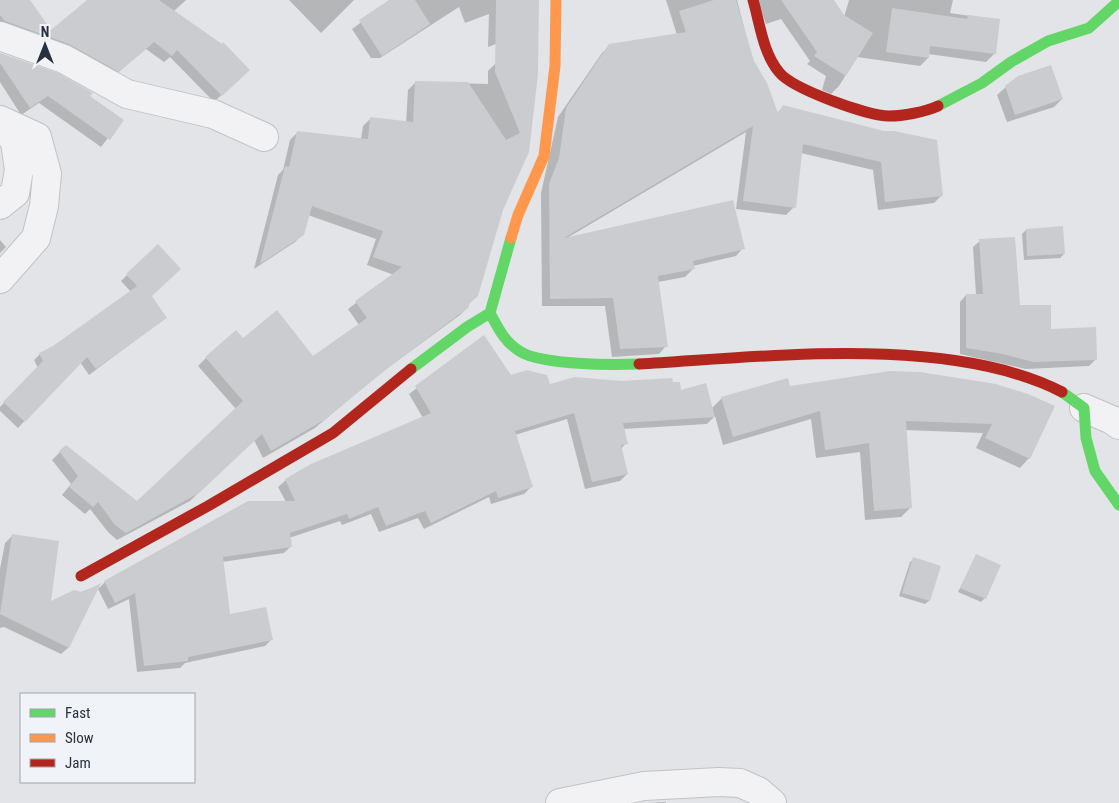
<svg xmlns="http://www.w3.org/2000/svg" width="1119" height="803" viewBox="0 0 1119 803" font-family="'Roboto Condensed',sans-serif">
<rect width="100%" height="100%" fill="#e2e4e7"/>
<path fill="#0003" d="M0,0H28L51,32L89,0H186L173,12L248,70L214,102L170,57L164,62L146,49L111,78L0,29Z
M289,0H354L321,33Z
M392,0H538L530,31L488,47L489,14L465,23L459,7L380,58H371L352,29Z
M666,0H737L753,62L777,113L784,106L942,195L934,203L878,210L873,170L801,153L794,207L786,215L736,209L746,132L567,238L743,248L736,256L693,266V269L685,277L658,282L666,346L659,354L612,357L605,306H542L541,193L558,117L602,53L610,45L677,35Z
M757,0H832L844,17L849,0H953L950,13L999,20L994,54L986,62L928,54V58L920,66L857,57L839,86L831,94L822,90L826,76L807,64L810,61L781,19L766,24Z
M0,54L88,96L122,120L101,147L39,103L21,115L0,82Z
M496,63L528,151L502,210L468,307L460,315L378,375L315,428L263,458L254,440L190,501L117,540L108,532L90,509L85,514L62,495L71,484L52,460L66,446L137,503L236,409L198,366L206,358L231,336L313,358L359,325L348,309L394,275L367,265L376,239L308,215L303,234L295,242L254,269L278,175L283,170L290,140L298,132L361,139L363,126L370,119L406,123L408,90L416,82L488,84V71Z
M1006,87L1062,99L1054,107L1007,122L997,95Z
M1026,230L1064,254L1060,258L1024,260L1022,234Z
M0,240L6,247L0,253Z
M980,241L1018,306L1050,331L1096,359L1089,366L1026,369L960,354V302L966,295H976L973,247Z
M127,275L151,296L165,318L89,375L80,362L18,428L0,411V407L38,368L34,360L40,354L54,347L131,292L121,281Z
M484,337L510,376L549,386L679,392L711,409L722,398L789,387L996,385L1029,458L1020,468L976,448L983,433L905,430L910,508L901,517L865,520L860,452L816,458L811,419L723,445L715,416L707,424L623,429L626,443L621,449L627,474L620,481L585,489L567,419L515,435L531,487L524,494L491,504L489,497L424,529L418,518L379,532L371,514L342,525L340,521L289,538L291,546L284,553L222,562L228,616L272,639L265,646L185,663L180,668L137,672L129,599L108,609L98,589L105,582L286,502L278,487L286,480L312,465L423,418L409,394Z
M12,536L49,603L98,586L68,648L61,654L4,627L0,628V569L5,543Z
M976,556L985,598L981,602L958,592Z
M914,559L940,567L929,601L925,604L899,596L910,562Z
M666,802V803H645H646Z"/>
<path fill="#cbcccf" d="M0,0H30L51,30L87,0H159L222,44L223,42L250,70L222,96L177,50L172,56L154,42L119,72L69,44L5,21L0,15Z
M389,0H415L430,24L382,56L359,20Z
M496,0H539L538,74L529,152L503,210L478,296L468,305L469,307L388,368L324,420L271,451L262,434L199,493L126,533L115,525L98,502L93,507L69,487L78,476L59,451L66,445L137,501L243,401L205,357L236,330L243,338L277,310L313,356L367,318L355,301L402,267L373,257L383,231L312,206L304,235L260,264L285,166L289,167L297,131L368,139L370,117L413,122L415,81L468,82L506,140L520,133L495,72Z
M714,0H736L754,61L767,83L778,113L783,105L884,131H894L937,140L943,196L885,202L881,162L803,144L796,208L743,201L753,126L564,238L733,200L745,249L693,261L695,269L658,276L668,347L620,349L613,298L550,299L549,184L559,158L566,108L609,44L686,32L679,11Z
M781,0H834L844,15L873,33L846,76L814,56L817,52Z
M892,8L967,19L968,15L1000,19L996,54L930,46L929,58L886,52Z
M0,53L58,73L93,93L90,96L124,120L110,140L48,96L30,108L0,63Z
M1051,65L1063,99L1015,115L1005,86L1018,76Z
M1063,226L1065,254L1027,256L1026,229Z
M1015,237L1020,305H1051V329L1096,327L1097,360L1033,362L1003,354L966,348V294H983L979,239Z
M158,244L181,269L152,296L167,318L96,369L87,357L25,422L3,402L43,361L39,353L53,346L137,286L126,274Z
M484,335L511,375L527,370L547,375L550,384L575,377L621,381L672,378L673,382H680L681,390L706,383L715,417L623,423L628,444L621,445L628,474L592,482L574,413L515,431L533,487L498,498L496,491L431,523L425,511L386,526L378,507L349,519L347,514L290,533L292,547L223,557L230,614L266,607L273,640L188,657V661L144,666L135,593L115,603L104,581L248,501H295L285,479L311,464L431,413L415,386Z
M890,371L920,372L996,384L1028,394L1055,406L1030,459L985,438L992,424L906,421L912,508L874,511L869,443L825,450L820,411L733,437L721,397L788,378L790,386Z
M12,534L59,541L51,601L74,590L81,592L88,590L101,583L69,648L0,614Z
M976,554L1001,565L986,599L960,588Z
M913,557L941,566L930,601L902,593Z"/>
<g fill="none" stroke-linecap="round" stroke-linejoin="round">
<g stroke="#c0c2c5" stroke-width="30">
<path id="street" d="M0,36L64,59L127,94L213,114L264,137
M0,120L37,137L47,174L44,206L36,238L0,279
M0,205L15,193L19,170L15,142L1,121
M1084,408L1112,420L1119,425
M560,803L644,786L719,782L740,783L758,791L772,803"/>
</g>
<use href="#street" stroke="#f2f2f4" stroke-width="28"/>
<path stroke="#63d668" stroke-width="11" d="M938,106L982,83L1011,62L1048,41L1089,28L1119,1
M511,238L490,313C498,328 505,343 521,352C544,365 611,365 639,364
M411,369L467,327L490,313
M1062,392L1084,408L1086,438L1095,471L1119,505"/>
<path stroke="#ff974d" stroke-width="11" d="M511,238L518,215L544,156L555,66L556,0"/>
<path stroke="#b3261e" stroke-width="11" d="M753,0C760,24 763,53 779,72C792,89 868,116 889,116C903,116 925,112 938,106
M639,364C764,357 949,334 1062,392
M81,576L208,506L333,433L411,369"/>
</g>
<rect x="20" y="693" width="175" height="90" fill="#f0f3f7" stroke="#a0a5ae"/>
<rect x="30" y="709" width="25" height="8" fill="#63d668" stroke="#a0a5ae"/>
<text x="65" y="718" font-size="15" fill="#293141">Fast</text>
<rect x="30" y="734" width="25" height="8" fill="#ff974d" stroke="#a0a5ae"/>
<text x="65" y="743" font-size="15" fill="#293141">Slow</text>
<rect x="30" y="759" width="25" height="8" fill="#b3261e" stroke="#a0a5ae"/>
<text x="65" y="768" font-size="15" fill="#293141">Jam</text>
<g transform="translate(45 45)" stroke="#f0f3f7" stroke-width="4" paint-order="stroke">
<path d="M0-4L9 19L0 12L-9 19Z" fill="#293141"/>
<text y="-8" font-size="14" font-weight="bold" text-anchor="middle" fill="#293141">N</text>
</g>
</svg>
